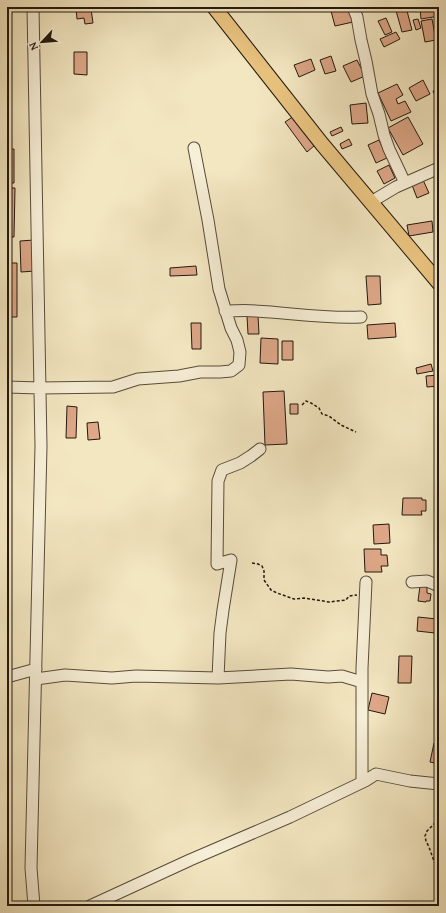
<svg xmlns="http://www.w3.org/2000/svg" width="446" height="913" viewBox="0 0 446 913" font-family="'Gentium Book Plus',serif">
<rect width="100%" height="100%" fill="#f3e7c1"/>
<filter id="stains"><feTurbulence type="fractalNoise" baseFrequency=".005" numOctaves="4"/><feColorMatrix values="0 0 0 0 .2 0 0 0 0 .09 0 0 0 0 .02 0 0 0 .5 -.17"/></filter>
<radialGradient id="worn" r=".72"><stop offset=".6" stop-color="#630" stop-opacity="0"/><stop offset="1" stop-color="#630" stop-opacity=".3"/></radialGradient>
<path fill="#dda788" stroke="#23180e" d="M69,7H96V8L91,9L93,23L85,24L84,18L77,19L76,8H70Z
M346,7H349L353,22L335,26L331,11Z
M395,7H406L412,30L402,32Z
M420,7H439V16L421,19Z
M386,18L392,32L385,35L378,21Z
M418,19L421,28L416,30L413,20Z
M432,19L436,40L425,42L421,21Z
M396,32L400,39L384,47L380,39Z
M74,52H87V75L74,74Z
M331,56L336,71L325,74L320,60Z
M311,59L315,70L299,77L294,65Z
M357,60L365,76L351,82L343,66Z
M423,80L430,94L416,101L409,88Z
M397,84L403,95L396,99L398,104L405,101L411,112L391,121L378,93Z
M439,89V99L437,100L433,91Z
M366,103L368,123L352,124L350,105Z
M294,116L315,145L307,152L285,122Z
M408,117L423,144L403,155L388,128Z
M341,127L343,131L332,136L330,132Z
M349,139L352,145L342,149L340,144Z
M379,140L387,158L376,163L368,145Z
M7,149H14V183H7Z
M389,165L395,178L384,184L377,171Z
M423,180L429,193L417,198L412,185Z
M7,188H15L14,237H7Z
M432,221L433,232L409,236L407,225Z
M34,240L35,271L21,272L20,241Z
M7,263H17V317H7Z
M196,266L197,275L170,276V268Z
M366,276H380L381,304L368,305Z
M247,316H258L259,334H248Z
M191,323H201V349H192Z
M395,323L396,337L368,339L367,325Z
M261,338L278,339V364L260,363Z
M282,341H293V360H282Z
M431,364L433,371L417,374L416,368Z
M439,375V386L427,387L426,376Z
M284,391L287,444L265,445L263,392Z
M290,404H298V414H290Z
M67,406L77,407L76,438H66Z
M98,422L100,439L88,440L87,423Z
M403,498H422V500H426V511H421L422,515H402Z
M389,524L390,543L374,544L373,525Z
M364,549H381V555H387L388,566H381L382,572H365Z
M420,586L427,587V593L431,594L430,601H426V602L418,601Z
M418,617L437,619L435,633L417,631Z
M399,656H412L411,683H398Z
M372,693L389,697L385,714L368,710Z
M434,743L439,744V764L430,762Z"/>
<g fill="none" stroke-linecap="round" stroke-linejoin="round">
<g stroke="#574c3b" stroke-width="13">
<path id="minor" d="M33,7L41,446L31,868L34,906
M353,7L357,17L361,40L366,61L372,94L379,114L384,135L389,149L405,183
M371,202L396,187L439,168
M225,311C235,311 246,310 256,311C291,313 326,319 361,317
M7,387L40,388L113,387L138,379L179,376L200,372H220L231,371L239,365L240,352L237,340L231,328L219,289L208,220L194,148
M412,582L427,581L439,586
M7,677L36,669
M218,678L220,633L223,610L231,560L217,564L218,481L222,470L240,463L251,456L260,449
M36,679L65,675L112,678L136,676L218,678L291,674L328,677L342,676L362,682
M362,782V668L366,582
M90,906L190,860L290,817L365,781L376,774L410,781L439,784"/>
</g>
<g stroke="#23180e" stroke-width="16">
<path id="major" d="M214,7L322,144L439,283"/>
</g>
<path stroke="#23180e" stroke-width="1.5" stroke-dasharray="3 2" stroke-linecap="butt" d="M302,405L306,401L311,403L319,408L322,414L329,416L341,425L356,432
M252,563L258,564L262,566L264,571V580L271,590L277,593L294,599L304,598L329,602L346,600L349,596L357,595
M439,813L435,823L427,831L425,836L426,841L429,847L435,864L439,872
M437,906L439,896"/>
<use href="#minor" stroke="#f7efd7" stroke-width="11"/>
<use href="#major" stroke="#eac480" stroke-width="14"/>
</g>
<rect width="446" height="913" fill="none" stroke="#f3e7c1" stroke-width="24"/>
<rect x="8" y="8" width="430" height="897" fill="none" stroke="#23180e" stroke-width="2"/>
<rect x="12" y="12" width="422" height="889" fill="none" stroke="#23180e"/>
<g transform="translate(42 42) rotate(244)" stroke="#f7efd7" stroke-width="3" paint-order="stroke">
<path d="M0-3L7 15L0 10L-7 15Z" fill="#23180e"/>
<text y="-6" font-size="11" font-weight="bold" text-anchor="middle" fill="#23180e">N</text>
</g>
<rect width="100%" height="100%" filter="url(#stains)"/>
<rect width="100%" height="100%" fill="url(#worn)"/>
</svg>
